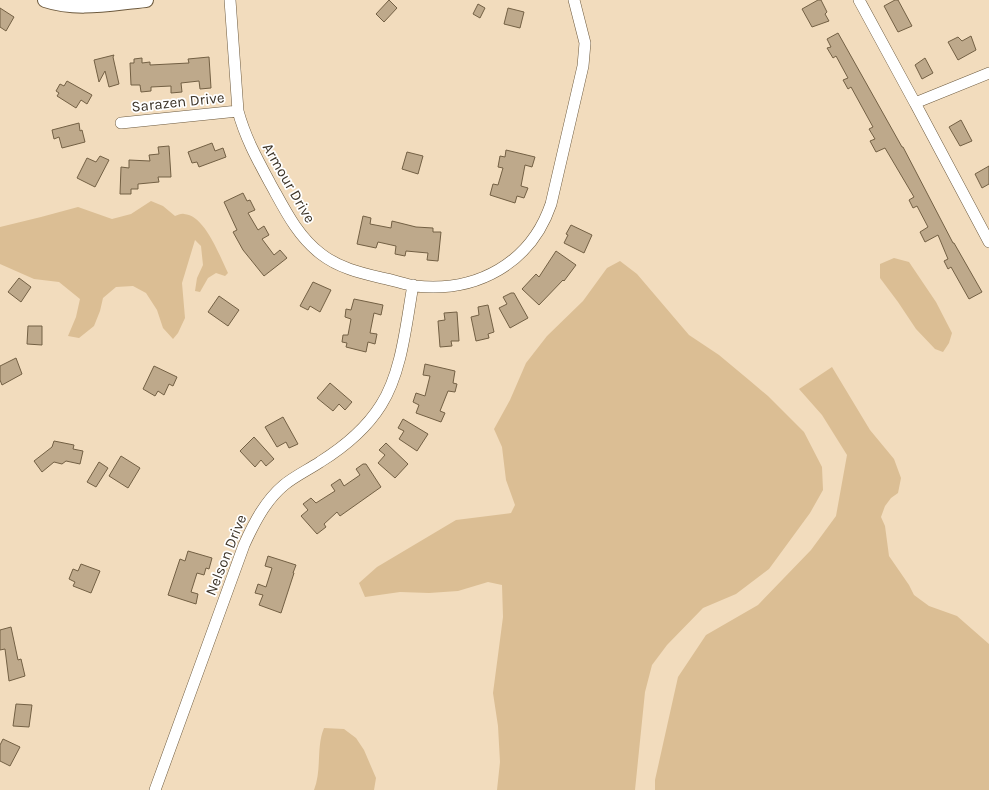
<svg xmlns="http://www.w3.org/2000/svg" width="989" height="790" viewBox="0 0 989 790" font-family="Karla,sans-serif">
<rect width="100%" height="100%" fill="#f2dcbd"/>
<path fill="#dbbe94" d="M151,201L163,206L175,216C178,215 182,213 184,214C205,215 220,257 228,273L225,276L216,273L208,278L200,292L195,291L197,278L203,265L201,246L195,240L182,283L185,318L178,333L173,339L163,328L157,310L146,293L133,286L116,287L103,298L100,311L94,326L79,338L68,336L76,317L80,299L59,282L34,279L0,264V227L41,217L78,207L112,219L131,214Z
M894,258L909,262L936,302L952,333L949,343L943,352L935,349L916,329L898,302L880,278V264Z
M620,261L637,274L689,335L719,355L749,380L768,396L804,432L822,467L823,490L810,513L769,569L736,594L703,608L667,645L652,665L645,692L635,790H497L500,762L498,726L493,693L503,617L502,585L488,582L458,591L429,593L400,592L365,597L359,583L377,567L456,520L511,513L515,505L506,480L502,447L494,429L510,400L526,363L547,336L583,301L607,268Z
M832,367L870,430L894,459L901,478L898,493L891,498L885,506L881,517L885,526L889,556L909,585L914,595L929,606L957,616L989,644V790H655V780L678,677L706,635L758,605L811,550L836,516L847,455L822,415L799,389Z
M324,728L344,729L356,738L364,750L376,778L374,790H314C322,770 316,747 324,728Z"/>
<path fill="#bea98b" stroke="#736044" d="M389,0L397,8L384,22L376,14Z
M818,0H821L827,12L825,14L829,21L812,27L802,9Z
M895,0H898L912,26L898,32L884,6Z
M478,4L485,8L480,18L473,14Z
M0,8L14,17L6,31L0,27Z
M508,8L524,12L520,28L504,24Z
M838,33L902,147H903L953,243H954L982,292L969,299L951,267L948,269L944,261L948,259L938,235L925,242L920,232L928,227L917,206L913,208L909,200L914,197L885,148L876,152L870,141L875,139L869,129L873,127L851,87L848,89L843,80L848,78L836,56L833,58L827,48L831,47L827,39Z
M971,36L976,50L958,60L948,42L958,37L962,41Z
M114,55L113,57L119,84L109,87L105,71L99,82L94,60Z
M209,57L211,88L200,89L199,81L181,83L182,92L171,93V86L151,87V91L141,92L140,85H131L130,63H134V59L142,58V63L150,62V65L189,63L188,59Z
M925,58L933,73L922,79L915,65Z
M67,81L92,95L87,104L81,100L76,108L57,96L59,93L56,91L60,84L64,86Z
M961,120L972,141L960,146L949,127Z
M79,123L80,131L82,130L85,142L62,148L59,137L54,139L52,130Z
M212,143L215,151L223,148L226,157L199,167L197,162L192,163L188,152Z
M169,146L171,177H158L159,182L138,184V189H131V194H120L121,167L129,168V160L150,161L149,155L159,154L158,147Z
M506,150L535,157L532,167L525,165L521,186L528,188L524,198L517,196L515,203L490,195L493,184L498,185L503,168L498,167L500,156L505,157Z
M407,152L423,156L418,174L402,169Z
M100,156L109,160L95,187L77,178L87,158L96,162Z
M989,166V184L982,188L975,174Z
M243,193L247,201L250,200L255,210L248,213L258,230L264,226L269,235L262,239L274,255L280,250L287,258L264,276L243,250L233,232L237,230L224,202Z
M363,216L371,218L370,224L391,228L392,221L416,227L433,228V232H441L438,261L427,260L428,253L406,251L405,256L395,254L396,246L378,242L376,248L357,244Z
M571,225L592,235L584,253L564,243L568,235L566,234Z
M556,251L576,265L564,281L563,280L539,305L522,289L536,274L539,277Z
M19,278L31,287L21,302L8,292Z
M313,282L331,290L320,312L310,306L308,310L300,306Z
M511,293H514L528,318L510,328L499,308L507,304L503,297Z
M219,296L239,310L228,326L208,312Z
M354,299L383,305L381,315L374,313L370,333L377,334L375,344L368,342L366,352L346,347L347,343L342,342L343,335H348L351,319L345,317L346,309L351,310Z
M488,305L494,332L488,334L489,338L476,341L471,317L479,315L478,307Z
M457,312L459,341H451L452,346L440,347L438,321L445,320L444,313Z
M28,326H42V345L27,344Z
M16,358L22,374L2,385L0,380V366Z
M425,364L455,371L453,383L457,384L455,392L448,391L440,411L445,413L441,422L416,413L419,405L413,402L416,393L425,396L430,376L423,375Z
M154,366L177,377L173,386L169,384L164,395L158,391L155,396L143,389Z
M330,383L352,402L345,410L339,404L333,411L317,398Z
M283,417L298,444L289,448L286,442L277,447L265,427Z
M403,419L428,434L417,451L399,439L404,431L398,428Z
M254,437L274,459L266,466L261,460L255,467L240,451Z
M54,441L74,445L73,449L83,451L80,464L66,461L62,464L54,462L42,472L34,461L52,447Z
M386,443L408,464L395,478L378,463L385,455L379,450Z
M121,456L140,468L128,488L109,476Z
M99,462L108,468L96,487L87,482Z
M363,464H366L381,487L340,516L337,512L324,524L326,527L317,534L301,516L308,510L303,504L311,498L316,503L335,491L331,485L340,479L344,486L360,475L356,469Z
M188,551L212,558L209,569L206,568L204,575L197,573L191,592L198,594L196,604L168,595L180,559L185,561Z
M268,556L296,565L293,573H294L281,613L259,605L263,595L255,593L258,584L266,587L272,568L265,566Z
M81,564L100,571L91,593L73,586L75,582L69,579L73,569L78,571Z
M11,627L18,660L21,659L25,676L9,681L5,649L0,650V630Z
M16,704L32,705L29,727L13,726Z
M3,739L20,747L10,766L0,761V745Z"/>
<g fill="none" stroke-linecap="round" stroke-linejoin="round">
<g stroke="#6d5a3e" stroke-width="12">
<path id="minor" d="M230,0L238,111C245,137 257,159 270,183C284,208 297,236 321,254C339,268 361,273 382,278C393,280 404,284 415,286C477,293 531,263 551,204L583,66L585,43L574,0
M859,0L915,103
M989,73L915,103L989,242
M121,123L238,111
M155,790L244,545C254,523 265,501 284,485C295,476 308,470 320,462C344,447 366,429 381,405C402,372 406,324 413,285"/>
</g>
<g stroke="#6d5a3e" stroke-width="16">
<path id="tertiary" d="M45,0C78,11 112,3 146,0"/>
</g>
<use href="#minor" stroke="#fff" stroke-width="11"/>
<use href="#tertiary" stroke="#fff" stroke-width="14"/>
</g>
<g text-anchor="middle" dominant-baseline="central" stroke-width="3.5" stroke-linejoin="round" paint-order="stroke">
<g font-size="15" fill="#3c3327" stroke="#fff">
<text transform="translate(178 102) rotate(-6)">Sarazen Drive</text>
<text transform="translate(289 183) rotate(60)">Armour Drive</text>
<text transform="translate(226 555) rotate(-68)">Nelson Drive</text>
</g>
</g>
</svg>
